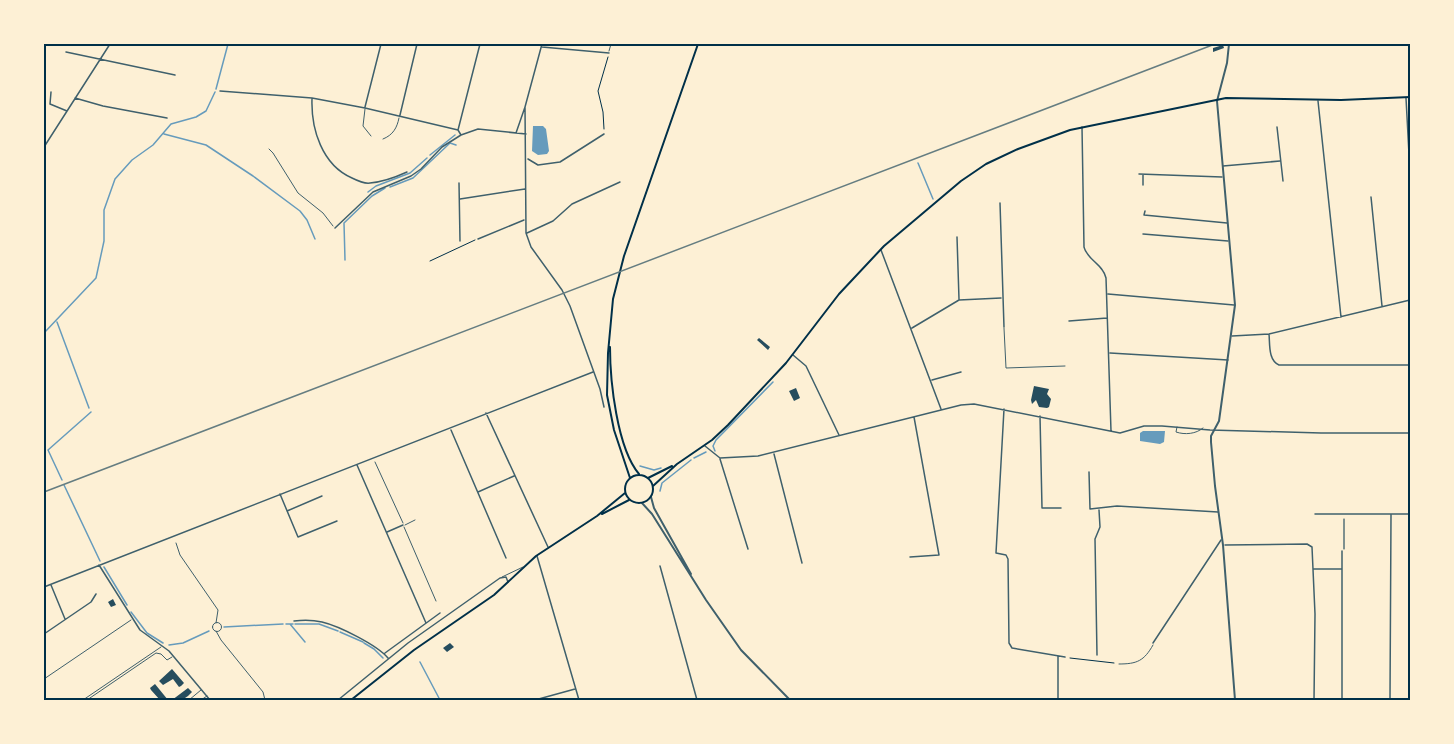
<svg xmlns="http://www.w3.org/2000/svg" width="1454" height="744" viewBox="0 0 1454 744" font-family="Spectral,serif">
<rect width="100%" height="100%" fill="#fdf0d5"/>
<path fill="#669bbc" d="M533,126H543L546,129L549,151L547,154L538,155L532,151Z
M1143,431H1165L1164,442L1160,444L1140,441V433Z"/>
<g fill="none" stroke-linecap="round" stroke-linejoin="round">
<path stroke="#669bbc" stroke-width="1.5" d="M216,89L228,44
M164,134L206,145L253,176L300,211L307,220L315,239
M430,155L455,135
M918,163L933,199
M390,187L413,178L450,143L456,145
M368,192L376,186L410,173L427,158
M345,260L344,223L372,196L385,188
M57,322L89,408
M44,333L96,278L104,241V210L115,179L132,160L153,145L171,124L196,117L206,111L215,92
M715,451L713,446L716,440L773,382
M694,458L706,452
M640,466L654,470L661,468
M62,480L48,450L91,412
M64,485L100,561
M660,491L662,483L691,460
M104,567L127,605
M131,612L147,633L163,643
M286,624H293
M290,624L305,642
M295,624H319L338,631
M224,627L283,624
M340,632L363,642
M364,643L374,649L383,658
M169,645L183,643L209,631
M420,662L440,700"/>
</g>
<path fill="#264d5e" d="M1223,45L1224,48L1213,52V48Z
M759,338L770,347L768,350L757,340Z
M1034,386L1049,389L1047,394L1051,399L1049,407L1047,408L1039,407L1036,400L1032,404L1031,400Z
M796,388L800,398L794,401L789,391Z
M113,599L116,605L111,607L108,602Z
M450,643L454,647L447,652L443,648Z
M172,669L184,683L181,686L179,687L173,679L163,685L159,681Z
M155,684L168,700H160L151,690L150,688Z
M188,688L192,692L188,696L182,700H172Z"/>
<g fill="none" stroke-linecap="round" stroke-linejoin="round">
<path stroke="#003049" stroke-width="1" d="M604,129L603,112L598,91L608,57
M430,261L475,240
M1344,549V519
M1070,658L1114,663"/>
<path stroke="#3f606c" stroke-width="1" d="M609,51L611,44
M365,109L363,126L371,136
M383,139C393,135 397,128 399,118
M269,149L273,153L298,193L323,213L333,226
M1004,328L1006,368L1065,366
M1177,427L1176,432C1185,435 1196,434 1203,428
M375,462L403,523
M405,525L415,520
M404,527L436,601
M176,543L180,555L218,610L216,623
M502,577L523,567
M212.5 627a4.5 4.5 0 1 1 9 0a4.5 4.5 0 1 1-9 0Z
M216,631L221,640L263,692L265,700
M1119,664C1137,664 1144,661 1153,645
M44,679L131,620
M83,700L161,647
M87,700L156,653L161,654L167,660L172,657
M189,700L201,690
M201,700L207,696"/>
<path stroke="#3f606c" stroke-width="1.5" d="M542,44L525,107L526,233L531,247L562,290L570,306L600,389L604,407
M542,47L609,53
M66,52L175,75
M220,91L312,98L365,108L458,130L461,135
M51,92L50,104L67,111
M75,98L103,106L167,118
M1406,98L1410,173
M312,99C311,129 322,165 352,178C358,181 364,184 370,183C382,182 396,177 407,172
M1318,101L1341,317
M365,107L381,44
M400,115L417,44
M1082,127L1084,247C1087,260 1103,264 1106,278L1111,431
M1277,127L1283,181
M458,130L480,44
M516,133L525,107
M44,147L110,44
M528,159L538,165L560,162L604,134
M1223,166L1280,161
M1139,174L1222,177
M1143,175V185
M459,183L460,241
M1371,197L1382,306
M460,199L525,189
M1000,203L1004,327
M1145,211L1144,215L1227,223
M335,228L373,192L411,176L421,169L442,147L461,135L478,129L526,134
M527,233L553,221L572,204L620,182
M1143,234L1228,241
M957,237L959,299
M478,239L524,220
M881,250L941,409
M1108,294L1234,305
M1069,321L1107,318
M912,328L959,300L1001,298
M1269,334C1270,344 1268,360 1279,365H1410
M1232,336L1269,334L1410,300
M1110,353L1228,360
M793,355L806,366L839,435
M932,380L961,372
M1004,409L996,553L1006,555L1008,559L1009,643L1012,648L1065,657
M486,413L548,547
M1040,416L1042,508H1061
M451,430L506,558
M705,446L720,458L758,456L961,405L974,404L1120,433L1144,426H1162L1210,430L1321,433H1410
M774,454L802,563
M720,459L748,549
M357,465L426,623
M1089,472L1090,509L1117,506L1218,512
M478,492L514,476
M280,494L298,537L337,521
M287,511L322,496
M1315,514H1410
M387,532L403,525
M1225,545L1307,544L1312,547L1315,614L1314,700
M537,556L579,700
M910,557L939,555L914,417
M99,565L140,630L169,651L210,700
M660,566L697,700
M1314,569H1342
M51,585L65,619
M44,587L593,372
M294,621C303,620 313,620 322,622C339,626 377,645 388,658
M44,634L91,602L96,594
M1153,643L1221,540
M385,653L440,613
M1097,655L1095,539L1100,527L1099,510
M1058,656V700
M1390,698L1391,515
M338,700L408,643L500,578L506,577L508,582
M535,700L575,689
M1342,700V551"/>
<path stroke="#3f606c" stroke-width="2" d="M1229,44L1227,63L1217,101L1235,305L1219,421L1211,436V442L1215,486L1223,545L1235,700
M651,497L654,508L691,574
M642,503L652,514L706,600L741,650L790,700"/>
<path stroke="#003049" stroke-width="2" d="M610,347C610,381 617,448 639,474
M625 489a14 14 0 1 1 28 0a14 14 0 1 1-28 0Z
M630,478L614,430L607,395L608,353L613,299L624,256L698,44
M648,478L672,466
M653,486L677,464L712,440L728,425L786,363L839,294L884,246L961,181L986,164L1018,149L1070,130L1226,98L1341,100L1410,97
M602,514L629,500
M351,700L414,650L494,595L536,556L597,516L625,493"/>
<path stroke="#657d81" stroke-width="1.5" d="M44,492L1215,44"/>
</g>
<rect width="1454" height="744" fill="none" stroke="#fdf0d5" stroke-width="90"/>
<rect x="45" y="45" width="1364" height="654" fill="none" stroke="#003049" stroke-width="2"/>
</svg>
